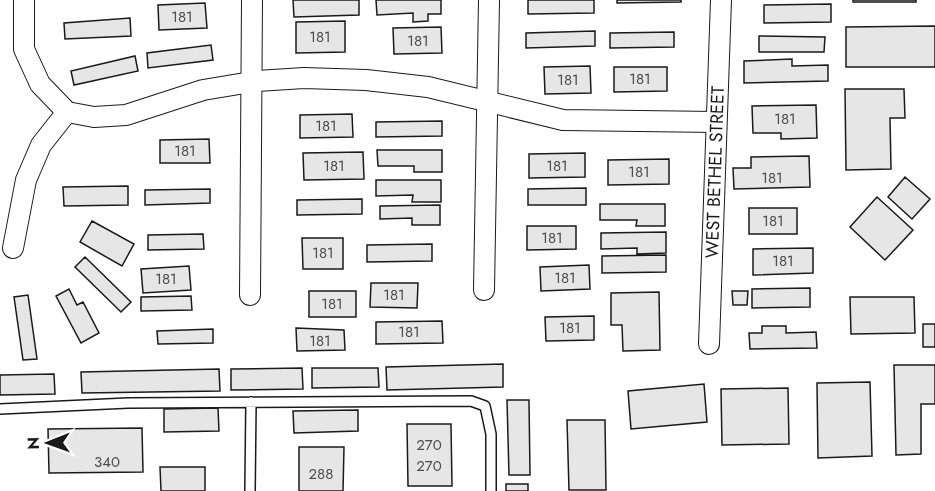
<svg xmlns="http://www.w3.org/2000/svg" width="935" height="491" viewBox="0 0 935 491" font-family="Jost,sans-serif">
<rect width="100%" height="100%" fill="#fff"/>
<path fill="#e6e6e6" stroke="#1a1a1a" stroke-width="1.5" d="M293,0H359V15L294,17Z
M376,0H441V14H428V21L413,22V13L377,15Z
M528,0H594V13L528,14Z
M617,0H681V2L617,3Z
M853,0H916V2H853Z
M205,3L207,28L159,30L158,5Z
M831,4V22L764,23V5Z
M130,18L131,36L65,39L64,23Z
M345,21V52L296,53V22Z
M935,26V67H846V27Z
M441,27L442,53L394,54L393,28Z
M595,31V46L526,48V33Z
M674,32V47L610,48V33Z
M759,36L825,37L824,52H759Z
M211,45L213,60L148,68L147,53Z
M135,56L138,71L74,85L71,71Z
M792,59V66L828,65V81L744,83V61Z
M590,66L591,93L545,94L544,67Z
M614,67H667V91L614,92Z
M845,89H904L905,118H890L891,169L846,170Z
M816,105L817,138L781,139V133H753L752,106Z
M352,114L353,137L300,138V115Z
M442,121V136L376,137V122Z
M209,139L210,163H160V140Z
M377,150H442V172H414V166H378Z
M363,152L364,179L304,180L303,153Z
M585,153V177L529,178V154Z
M809,156L810,187L734,189L733,168H751V157Z
M669,159V184L608,185V160Z
M905,177L930,199L912,219L888,197Z
M376,180H441V202H412L413,195L376,196Z
M128,186V205L64,206L63,187Z
M586,188V205H528V189Z
M210,189V203L145,205V190Z
M877,197L913,230L885,260L850,227Z
M362,199V214L297,215V200Z
M600,204H665V226H636L637,220H600Z
M440,205V225H412V218L380,219V206Z
M749,208H797V234H749Z
M92,221L134,244L122,266L80,242Z
M527,226H576V249L527,250Z
M666,232V253L637,254V248L601,249V233Z
M203,234L204,249L148,250V235Z
M302,238H343V269H303Z
M432,244V261L367,262V245Z
M813,248V273L753,275V249Z
M666,255V272L602,273V256Z
M85,257L131,302L121,312L75,267Z
M589,265L590,289L541,291L540,267Z
M189,266L191,290L143,293L141,269Z
M371,283H418L417,308L370,307Z
M810,288V307L752,308V289Z
M69,289L77,305L83,302L99,333L81,343L56,296Z
M309,291H356V317H309Z
M732,291H748L747,305H733Z
M659,292L660,350L623,351L622,325H611V293Z
M28,295L37,359L23,360L14,297Z
M191,296L192,310L141,311V297Z
M850,297H914L915,333L851,334Z
M594,316V340L546,341L545,317Z
M442,321L443,343L376,344V322Z
M923,324H935V347H923Z
M762,326H786V333L816,332L817,348L750,349L749,333H762Z
M296,328L344,330L345,350L297,351Z
M213,329V343L158,344L157,331Z
M503,364V387L387,390L386,367Z
M894,365H935V404H921V454L896,455Z
M302,368L303,389L231,390V369Z
M312,368H378L379,387L312,388Z
M219,369L220,391L82,393L81,372Z
M54,374L55,394L0,395V375Z
M870,382L872,456L818,458L817,383Z
M704,384L707,422L631,429L628,391Z
M788,388L789,444L722,445L721,389Z
M507,400H529L530,475H509Z
M218,408L219,431L164,432V409Z
M358,410V431L294,433L293,411Z
M567,420H605L606,490H569Z
M407,424H451L452,486H408Z
M142,428L143,472L49,473L48,429Z
M299,447H344L343,491H299Z
M160,467H205V491H161Z
M506,484H528V491H506Z"/>
<g fill="none" stroke-linecap="round" stroke-linejoin="round">
<g stroke="#1a1a1a" stroke-width="12">
<path id="service" d="M0,409L128,403L471,401L485,406L491,434V491
M250,491L251,402"/>
</g>
<g stroke="#1a1a1a" stroke-width="22">
<g id="minor">
<path d="M24,0V49L40,84L67,112L94,117L126,115L203,90L257,81L304,78L366,80L428,87L563,120L716,122"/>
<path d="M13,248L26,180L41,145L67,112"/>
<path d="M484,290L489,0"/>
<path d="M250,295L252,0"/>
<path id="s1" d="M709,344L721,0"/>
</g>
</g>
<use href="#service" stroke="#fff" stroke-width="9"/>
<use href="#minor" stroke="#fff" stroke-width="20"/>
</g>
<g text-anchor="middle" dominant-baseline="central" stroke-width="4.5" stroke-linejoin="round" paint-order="stroke">
<g font-size="15" fill="#4d4d4d">
<text x="182" y="17">181</text>
<text x="320" y="37">181</text>
<text x="418" y="41">181</text>
<text x="640" y="79">181</text>
<text x="568" y="80">181</text>
<text x="785" y="119">181</text>
<text x="326" y="126">181</text>
<text x="185" y="151">181</text>
<text x="334" y="166">181</text>
<text x="557" y="166">181</text>
<text x="639" y="172">181</text>
<text x="772" y="178">181</text>
<text x="773" y="221">181</text>
<text x="552" y="238">181</text>
<text x="323" y="253">181</text>
<text x="783" y="261">181</text>
<text x="565" y="278">181</text>
<text x="166" y="279">181</text>
<text x="394" y="295">181</text>
<text x="332" y="304">181</text>
<text x="570" y="328">181</text>
<text x="409" y="332">181</text>
<text x="320" y="341">181</text>
<text x="429" y="445">270</text>
<text x="107" y="462">340</text>
<text x="429" y="466">270</text>
<text x="321" y="474">288</text>
</g>
<g font-size="18" fill="#1a1a1a" stroke="#fff">
<text stroke="none"><textPath href="#s1" startOffset="172">WEST BETHEL STREET</textPath></text>
</g>
</g>
<g transform="translate(48 443) rotate(269)" stroke="#ffffff" stroke-width="4.5" paint-order="stroke">
<path d="M0-4.5L10 22L0 15L-10 22Z" fill="#1a1a1a"/>
<text y="-9" font-size="16" font-weight="bold" text-anchor="middle" fill="#1a1a1a">N</text>
</g>
</svg>
